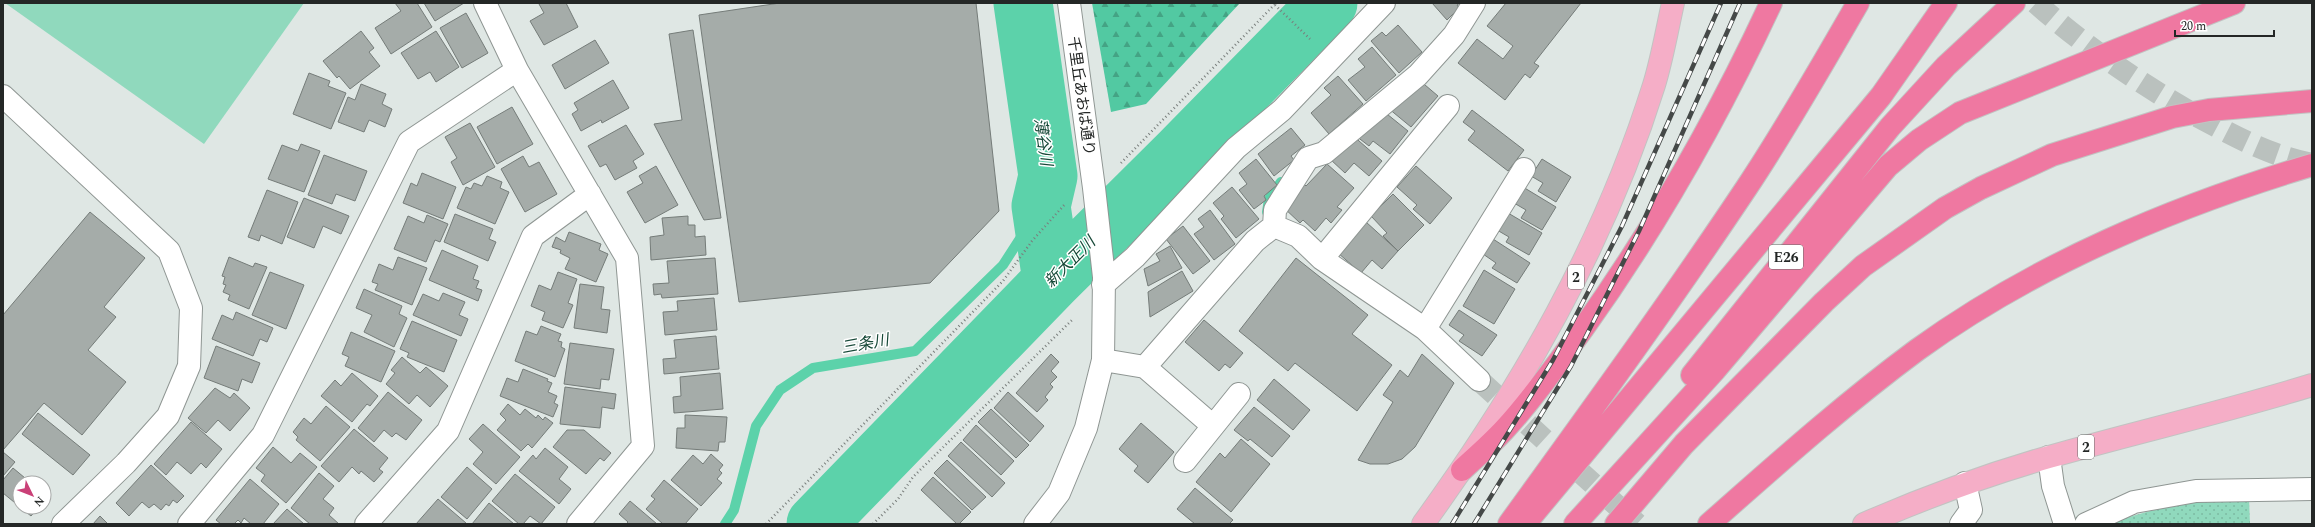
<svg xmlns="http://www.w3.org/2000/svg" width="2315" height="527" viewBox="0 0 2315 527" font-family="Spectral,'Noto Sans JP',serif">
<defs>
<pattern id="forest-firs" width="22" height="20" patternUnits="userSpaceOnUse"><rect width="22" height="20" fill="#52c9a2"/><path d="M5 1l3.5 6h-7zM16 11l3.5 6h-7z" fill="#44a384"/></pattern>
<pattern id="park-dots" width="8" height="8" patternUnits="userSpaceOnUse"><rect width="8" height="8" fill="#90d9bd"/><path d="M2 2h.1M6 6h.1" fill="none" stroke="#7cbaa2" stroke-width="1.8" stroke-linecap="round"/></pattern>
</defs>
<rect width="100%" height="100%" fill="#dfe7e4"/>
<path fill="url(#forest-firs)" d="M1092,3H1240L1146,104L1111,112Z"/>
<path fill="url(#park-dots)" d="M2249,498L2250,524H2109C2156,506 2199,501 2249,498Z"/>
<path fill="#90d9bd" d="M5,3H304L204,144Z"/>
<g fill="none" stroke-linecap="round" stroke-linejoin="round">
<path stroke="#5cd2aa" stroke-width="10" d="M1267,212L1269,199L1281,182
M725,524L734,510L756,426L780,390L813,368L915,351L1003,265L1041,206"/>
<path stroke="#5cd2aa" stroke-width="59" d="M1023,3L1048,176L1041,206L1052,281
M816,524L1052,281L1180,154L1328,3"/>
</g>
<path fill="#a5aca9" stroke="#757c79" d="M395,3H417L432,27L391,54L375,28L401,11Z
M424,3H464L435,21Z
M541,3H566L578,27L544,45L530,21L544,13L539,4Z
M780,3H976L999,211L930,283L739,302L699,15Z
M1432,3H1460L1457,5L1459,8L1447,20Z
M1506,3H1581L1534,63L1539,66L1530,78L1525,74L1505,100L1458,63L1477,39L1503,59L1513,46L1487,26Z
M466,13L488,53L462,68L440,28Z
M1398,25L1422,52L1399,73L1371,41L1382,32L1386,36Z
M693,30L721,218L704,220L654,124L682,120L669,34Z
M361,31L374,48L369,52L380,66L350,89L339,76L337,78L323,61Z
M436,31L459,67L436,82L430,72L418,79L401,53Z
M595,40L609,63L565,89L552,65Z
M1372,47L1396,75L1366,101L1348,80L1365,67L1358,59Z
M309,73L330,81L328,86L346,93L331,129L293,114Z
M1338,76L1363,104L1329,134L1311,113L1331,95L1324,88Z
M1418,79L1438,96L1411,127L1388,108Z
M613,80L629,108L602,123L601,120L581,131L572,114L578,110L574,103Z
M361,84L386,94L382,104L392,109L385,127L369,120L364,132L338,122L348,97L355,100Z
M512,107L533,144L497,164L477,127Z
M1382,110L1408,131L1390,154L1373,141L1369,146L1356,136Z
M1472,110L1524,150L1508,171L1468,140L1475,131L1463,122Z
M470,123L495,167L463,185L451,162L457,158L445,137Z
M626,125L644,154L633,161L637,168L615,180L606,164L600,167L588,146Z
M1291,128L1305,145L1291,156L1294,160L1274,176L1258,154Z
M1351,134L1382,161L1369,176L1354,163L1345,173L1330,159Z
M301,144L320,151L304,192L268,179L282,145L298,151Z
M324,155L367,171L355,201L336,194L332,204L308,195Z
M523,156L529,167L539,162L557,194L525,212L501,169Z
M1256,159L1277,185L1264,196L1266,200L1254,209L1239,190L1247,184L1239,173Z
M1542,159L1571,177L1556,202L1538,191L1543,183L1531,176Z
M1327,164L1354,188L1337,207L1342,210L1331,223L1326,218L1315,231L1303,220L1300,223L1282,206L1303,183L1306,186Z
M656,166L678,205L645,223L627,192L643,183L639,176Z
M1416,166L1452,198L1430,224L1413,209L1417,205L1397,187Z
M422,173L456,187L443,219L403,203L411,183L417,186Z
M487,176L502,182L500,188L509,192L495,224L457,208L466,187L471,189L474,183L482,186Z
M1232,187L1259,219L1236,238L1221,219L1224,216L1213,203Z
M1523,187L1556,207L1542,230L1521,218L1526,210L1514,203Z
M267,190L298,202L282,244L261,235L259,241L248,237Z
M1393,194L1424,225L1398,251L1383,236L1387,233L1371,216Z
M304,198L349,216L341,234L323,226L314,248L287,237Z
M1210,210L1235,244L1214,260L1194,234L1204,227L1198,219Z
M90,212L145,258L104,307L116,317L88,350L126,382L82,435L44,403L3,450V315Z
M1508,213L1542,233L1529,255L1506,242L1509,237L1497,230Z
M455,214L493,229L489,239L496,242L488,261L444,242Z
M427,215L448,224L440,242L435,240L426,262L394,249L408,216L424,223Z
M688,216V225H695V237L705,236L706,255L651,260L650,237L664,235L662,218Z
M1366,222L1398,251L1382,269L1372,260L1361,273L1338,253Z
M1183,226L1210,261L1193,274L1166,239Z
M569,232L601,244L599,250L608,254L596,282L565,269L570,258L560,253L561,250L552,247L556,237L565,242Z
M1493,239L1530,263L1517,283L1492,268L1496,263L1483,254Z
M1170,246L1182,268L1148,286L1144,269L1160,261L1156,254Z
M442,250L478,266L473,279L479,281L476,288L482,290L478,301L429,280Z
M229,257L253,267L255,263L267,267L249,309L228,300L230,295L223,292L226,285L223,284L225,277L222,276Z
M398,257L427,268L412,305L375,290L378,284L372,282L379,264L393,270Z
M715,258L718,294L662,298L661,294L654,295L653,284L669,283L667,261Z
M1296,258L1368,315L1352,334L1392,365L1357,411L1295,363L1288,371L1239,331Z
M1484,270L1515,289L1494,324L1463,306Z
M1182,271L1193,291L1150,317L1148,292Z
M270,272L304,285L286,329L252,315Z
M558,272L577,279L568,303L573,305L563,328L542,320L545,312L531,306L539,285L551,290Z
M580,284L604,287L601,309L610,310L607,333L574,328Z
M364,289L402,306L399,314L407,318L394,347L364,332L372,315L356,308Z
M443,293L465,302L459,315L468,319L461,336L413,315L423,294L439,301Z
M714,298L717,330L665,335L663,312L678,311L677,301Z
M1459,310L1497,335L1482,356L1459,341L1464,335L1449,325Z
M236,312L273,328L267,342L260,339L253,356L212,339L222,315L233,320Z
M1204,320L1243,353L1230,368L1225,364L1219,371L1185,342Z
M412,321L457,340L444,372L407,357L409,353L400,349Z
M541,326L561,334L558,341L562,342L561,347L565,349L555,377L515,361L526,331L537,335Z
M351,332L395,351L381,382L345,366L349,357L342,354Z
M716,336L719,369L664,374L663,359L676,358L674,340Z
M570,343L614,349L609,380L601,379L600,389L564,384Z
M216,346L260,363L252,383L242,379L238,391L204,378Z
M1051,354L1059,362L1051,371L1057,377L1050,384L1053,387L1045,397L1048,400L1037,412L1016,393Z
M1422,354L1454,383L1415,447L1402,459L1388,464H1370L1358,460L1393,402L1383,395L1400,370L1408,377Z
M402,357L420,373L426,367L448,386L430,407L417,395L409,404L386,384L395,373L391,370Z
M523,369L548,379L547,381L552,383L548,392L557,396L554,403L558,405L553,417L500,396L507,378L518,382Z
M352,373L378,396L370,406L367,404L352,422L321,396L335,380L341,386Z
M720,373L723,409L674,413L673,397L681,396L680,377Z
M1274,379L1310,410L1293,430L1257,400Z
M565,387L616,394L614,409L602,407L600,428L560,424Z
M215,388L230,398L234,393L250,408L230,431L218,420L206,433L188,418Z
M388,392L422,420L406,440L396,433L392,437L384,430L374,442L358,428Z
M1008,392L1044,426L1030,442L994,408Z
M508,404L520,415L525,409L536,418L538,415L543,420L545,417L553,423L532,448L528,444L521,451L497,430L506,420L500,414Z
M326,406L350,427L320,461L296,440L298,437L293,432L304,418L311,424Z
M1254,407L1290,436L1272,457L1250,439L1248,441L1234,430Z
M991,409L1029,445L1016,458L978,422Z
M38,413L90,455L73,475L22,434Z
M685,415L727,417L725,442H719L718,451L676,448L677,428H685Z
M191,422L222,449L206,468L201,463L191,474L177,462L166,475L154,464Z
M1141,423L1174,452L1148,483L1134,471L1138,466L1119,449Z
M483,424L520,457L496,484L473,464L483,452L469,439Z
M976,425L1014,461L1001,475L963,440Z
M354,429L388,458L379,469L383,472L374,482L361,471L359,474L352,467L339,482L321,466Z
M567,430H584L611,453L604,461L600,458L586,474L553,447Z
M1241,439L1270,464L1231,512L1196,482L1220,453L1225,458Z
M961,442L1005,483L992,497L948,456Z
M273,447L291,463L300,453L317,467L286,503L261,481L265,475L256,468Z
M545,448L568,467L559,479L571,489L559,504L519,471L533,455L536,459Z
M3,452L15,462L3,476Z
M711,454L723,465L719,470L722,473L717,479L722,483L701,506L671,480L693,455L703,464Z
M947,460L986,497L972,510L934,473Z
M151,465L184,496L177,503L173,500L169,506L166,504L161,510L154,504L149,508L142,502L129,516L116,503Z
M467,467L492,489L467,519L441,497Z
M13,468L31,483H20V507H39L31,516L3,493V480Z
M319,473L334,486L323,499L334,508L329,515L339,524H310L291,508Z
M515,474L555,507L541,524L530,516L523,524H519L492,501Z
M933,477L971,512L959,524H957L921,490Z
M250,479L279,504L263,524H251L244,518L241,523L238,520L234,524H221L216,520Z
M664,480L698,509L685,524H663L646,509L655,499L651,496Z
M1195,488L1233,520L1229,524H1195L1177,509Z
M438,499L466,523L465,524H416Z
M630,501L657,524H626L628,522L619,514Z
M489,503L514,524H472Z
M287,509L304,524H273Z
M100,516L108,524H93Z"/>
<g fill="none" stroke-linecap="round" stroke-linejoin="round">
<path stroke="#bac1be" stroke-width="22" stroke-dasharray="22 11" stroke-linecap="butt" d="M1479,380L1637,524"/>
<path stroke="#bac1be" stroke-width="22" stroke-dasharray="22 11" stroke-linecap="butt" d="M2036,3C2085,47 2138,82 2195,115C2232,135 2270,156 2312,164"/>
<g stroke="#8f9693" stroke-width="24">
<path id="minor" d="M485,3L517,70
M3,96L169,251L191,308L189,366L168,416L126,463L63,524
M1274,226L1275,210L1308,158L1324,153L1418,75L1454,35L1474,3
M1322,259L1448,106
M1103,285L1135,257L1236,148L1282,110L1384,3
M1425,329L1524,169
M1103,360L1145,367L1255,241L1274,226L1298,236L1322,259L1425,329L1479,380
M1145,367L1213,426
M2049,457L2053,486L2065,524
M1185,461L1239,394
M189,524L263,435L409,142L517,70L627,258L643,446L578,524
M366,524L448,431L533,236L590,194
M1035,524L1059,493L1086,428L1103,360L1104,277L1094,188L1069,3
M1961,524L1971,510L1965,483
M2086,524L2134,502L2196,491L2312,489"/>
</g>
<g stroke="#c2c3c2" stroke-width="24">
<path id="major" d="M1423,524C1521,389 1604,245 1654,85C1662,59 1667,30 1673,3
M1864,524C1924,498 1986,475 2049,457C2136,432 2225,412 2312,385"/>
</g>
<g stroke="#c2c3c2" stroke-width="24">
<path id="highway" d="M1692,375L1890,127L1946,66L2014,3
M1462,470C1476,457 1491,444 1504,430C1532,400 1557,364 1582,330C1655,228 1718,117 1771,3
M1509,524C1590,412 1671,301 1747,187C1787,127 1822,65 1858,3
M1525,524L1881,96L1946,3
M1575,524L1715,370L1888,166L1919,140L1960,113L2234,3
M1616,524L1684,444L1824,302L1863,266L1945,208L1981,188L2052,155L2172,117L2209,110L2312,101
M1709,524C1777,464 1844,404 1917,350C2036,264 2172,207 2312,165"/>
</g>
<path stroke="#797e7c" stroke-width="2.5" stroke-dasharray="1 3" stroke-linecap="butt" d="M1275,5L1310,39
M1121,163L1276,3
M766,524L1003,281L1032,241L1065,204
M873,524L898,499L913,477L1072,320"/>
<use href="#minor" stroke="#fff" stroke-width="22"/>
<use href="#major" stroke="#f5aec7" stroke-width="22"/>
<use href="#highway" stroke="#ef78a1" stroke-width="22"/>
<g stroke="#454948" stroke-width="4.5">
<path id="rail" d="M1452,524L1553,360L1622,226L1721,3
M1474,524L1571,366L1639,231L1740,3"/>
</g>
<use href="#rail" stroke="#fff" stroke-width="3" stroke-dasharray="9" stroke-linecap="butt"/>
</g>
<g text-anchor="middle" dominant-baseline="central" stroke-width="3" stroke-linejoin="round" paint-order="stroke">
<g fill="#fff" stroke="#666867" stroke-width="1">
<rect x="1769" y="245" width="34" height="24" rx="3"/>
<rect x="1568" y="265" width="16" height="24" rx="3"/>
<rect x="2078" y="435" width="16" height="24" rx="3"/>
</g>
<g font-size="14" font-weight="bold" fill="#242726">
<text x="1786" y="257">E26</text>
<text x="1576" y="277">2</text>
<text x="2086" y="447">2</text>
</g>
<g font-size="15" fill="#242726" stroke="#fff">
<text transform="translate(1081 96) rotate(82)">千里丘あおば通り</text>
</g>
<g font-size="16" font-style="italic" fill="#174938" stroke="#fff">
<text transform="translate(1043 142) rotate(82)">薄谷川</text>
<text transform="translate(1070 262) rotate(-45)">新大正川</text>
<text transform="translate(865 344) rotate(-10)">三条川</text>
</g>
</g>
<rect width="2315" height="527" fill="none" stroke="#242726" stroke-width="8"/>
<g transform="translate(32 495) rotate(133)"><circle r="19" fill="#ffffff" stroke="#a7a9a8"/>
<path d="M0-3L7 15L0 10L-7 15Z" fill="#ca4077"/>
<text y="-6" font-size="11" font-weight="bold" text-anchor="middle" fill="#242726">N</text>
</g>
<path d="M2175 30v6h99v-6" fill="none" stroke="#242726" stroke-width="2"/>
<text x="2181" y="30" font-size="12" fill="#242726" stroke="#ffffff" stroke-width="3" paint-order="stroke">20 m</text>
</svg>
